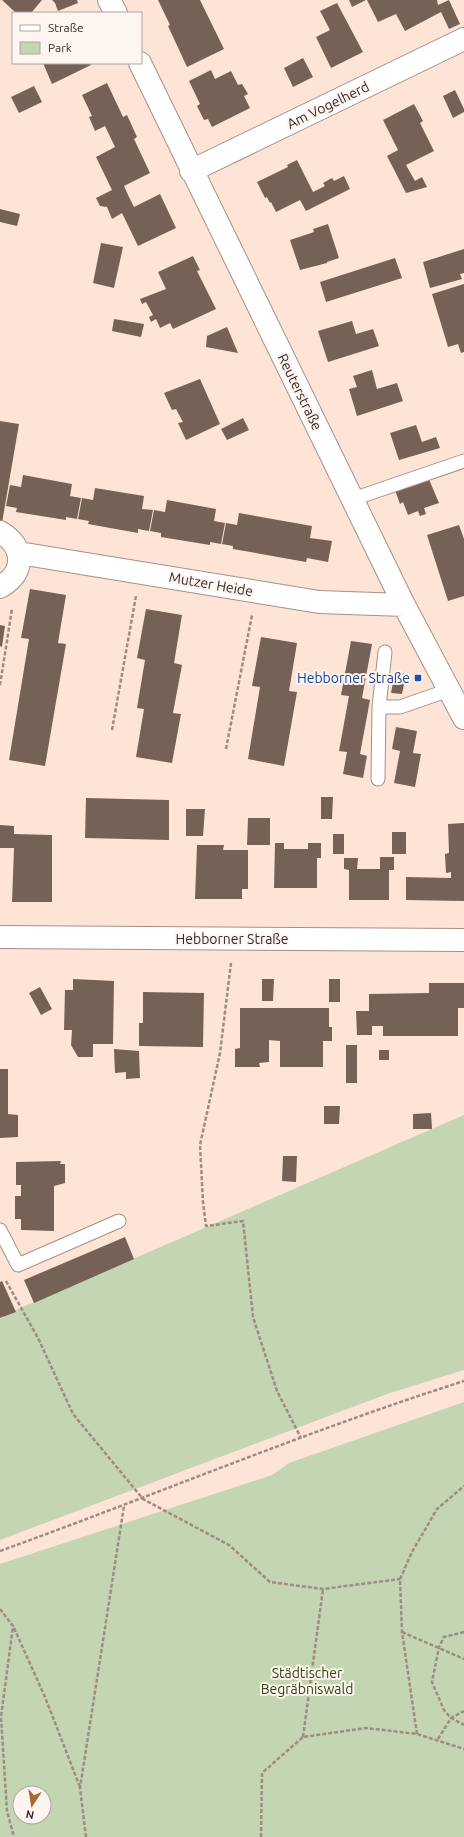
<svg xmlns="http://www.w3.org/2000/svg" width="464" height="1837" viewBox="0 0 464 1837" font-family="Ubuntu,sans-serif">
<rect width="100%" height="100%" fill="#fde4d7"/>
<path fill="#c4d5b4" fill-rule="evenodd" d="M464,1115V1370L387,1394L0,1540V1319L18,1309Z
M464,1402V1837H0V1564L272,1475L289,1463ZM20,1793H44V1817H20Z"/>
<path fill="#766156" d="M2,0H42L31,13H16Z
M52,0H77L78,3L58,11L55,3Z
M158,0H200L224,49L187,67L168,26L170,25Z
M349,0H366L352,7Z
M367,0H437L438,5L449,0L460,24L449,29L441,12L405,31L396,14L378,22Z
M337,3L363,52L331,68L316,37L330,30L320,11Z
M303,58L313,77L293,87L284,68Z
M43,63H90L91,65L52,84Z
M211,70L215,79L231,71L238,85L242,84L248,94L244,96L250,108L212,127L208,119L204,120L197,106L200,104L189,81Z
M107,83L123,117L127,115L137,137L134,139L150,173L124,186L129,197L134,207L160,194L176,228L138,246L122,213L112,219L107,207L100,206L96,198L112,190L96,157L115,147L105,126L95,131L89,117L92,116L82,95Z
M34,86L42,102L19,113L11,97Z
M455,90L464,109V112L453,118L443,96Z
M414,104L423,121L420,123L434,151L406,165L415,181L422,177L427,187L406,193L387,156L398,150L383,120Z
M297,160L313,192L325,186L323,183L332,178L334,181L344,176L350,189L306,211L300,200L276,212L271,202L270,203L267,197L265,198L257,182L288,167L287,165Z
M0,209L20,214L17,226L0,222Z
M328,224L339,258L327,262V263L300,270L290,240L314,232L313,229Z
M101,243L123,247L114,288L93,283Z
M464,249V273L460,274L462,279L430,288L423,262Z
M193,256L200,270L197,271L216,309L173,329L170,323L160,328L156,319L151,322L149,317L153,315L146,302L142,304L140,299L166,289L158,272Z
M395,258L402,278L326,302L320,282Z
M464,284V352L461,353L458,344L448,347L432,294Z
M114,319L144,324L141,337L112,331Z
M352,321L356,334L373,329L379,346L328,362L318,331Z
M227,327L238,353L206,347L207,336Z
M372,370L377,389L397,383L403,401L357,416L349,389L357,387L353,376Z
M200,379L220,424L186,440L178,423L183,422L176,409L172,410L164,393Z
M243,418L249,430L227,440L221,429Z
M0,421L19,424L2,523L0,522Z
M416,425L422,442L436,437L440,448L399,460L390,433Z
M23,475L72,484L70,496L81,498L77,519L66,517V520L16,512L17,508L6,506L10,485L21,487Z
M428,477L439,503L424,508L426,514L420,516L418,511L408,515L403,502L400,504L395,490Z
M95,488L144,496L142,509L153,510L149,531L138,529V533L88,524L89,521L78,519L82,498L93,500Z
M167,500L216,509L214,521L225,523L221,544L210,542V545L161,537V533L150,531L154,510L165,512Z
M239,513L312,526L310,538L332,541L328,562L307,558L306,562L233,549V546L222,544L226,523L237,525Z
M459,525L464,539V596L448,601L427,535Z
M30,589L66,595L58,643L66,644L45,766L9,760L29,639L21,638Z
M146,609L182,615L174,663L182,665L173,713L181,714L172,763L136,757L144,709L137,708L145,660L137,658Z
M0,625L5,626L2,647L0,646Z
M261,637L297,643L289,691L297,692L284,766L248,759L260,687L252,686Z
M351,641L372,644L362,698L370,700L360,754L367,756L363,778L343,774L347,752L339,751L349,696L341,695Z
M395,672L406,674L402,694L391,693Z
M396,727L417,731L413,753L421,754L415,787L394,783L400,751L392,749Z
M321,797H333L332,819H321Z
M86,798L169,800V840L85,838Z
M186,809H205L203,836H186Z
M248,818H270V845H247Z
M464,823V901L406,900V877L451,878V872L446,873L445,854L449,853L448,824Z
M0,825L14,826V834L52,835V902H12L14,848H0Z
M392,832H406V854H392Z
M333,834H344V854H333Z
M275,843H284V849H308V843H321V858H317V888H274Z
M197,845H224L223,850H248V889H242V899H195Z
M380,857H394V870H389V900H349V870L344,869V858H358L357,869H380Z
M73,979L114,981L113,1044H93V1057H78L71,1045L72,1030H64L65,990H73Z
M262,979H274L273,1001H262Z
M329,979H340V1002H329Z
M429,983H464V1008H458V1036H383V1026H372V1035H357L356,1011H369V994L429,993Z
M40,987L52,1009L41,1015L29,993Z
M143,992L204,993L203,1047L139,1046V1023H143Z
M240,1008H329V1027H332V1041H323V1067H280V1041L269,1040V1062L259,1063L260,1067H235V1049L240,1048Z
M346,1045H357V1083H346Z
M114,1049L139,1051L140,1078L126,1079V1072L115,1073Z
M379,1050H389V1060H379Z
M0,1069H8V1114L18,1115V1137L0,1138Z
M324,1106H340L339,1124H324Z
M431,1113L432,1129H413V1114Z
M283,1156H297L296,1182L282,1181Z
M61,1161L60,1164H65V1183L54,1186V1231L21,1230V1219H15V1196H21V1185H16V1162Z
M125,1237L134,1259L34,1303L24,1280Z
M2,1281L16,1312L0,1318V1282Z"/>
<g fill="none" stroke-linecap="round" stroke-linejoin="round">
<g stroke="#a69084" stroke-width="15">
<path id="service" d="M353,499L464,461
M379,707L385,652
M378,779L379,707H400L449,690
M0,1230L18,1265L119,1221"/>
</g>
<g stroke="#a69084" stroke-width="24">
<path id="minor" d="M109,0L116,13
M140,63L404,605L464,718
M191,171L464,39
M0,532C25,546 26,573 0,587
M19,553L319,602L404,605
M0,937L464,940"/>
</g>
<path stroke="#9d8c83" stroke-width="2.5" stroke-dasharray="4 2" stroke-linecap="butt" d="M0,685L12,609
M112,730L136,596
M226,749L252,615
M231,963L220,1053L200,1145L203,1202L206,1226L243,1221L253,1317L277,1391L301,1438
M6,1281L38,1338L73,1414L143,1499L229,1545L270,1582L323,1589L400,1579
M0,1551C155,1495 307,1431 464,1381
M0,1609L13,1626L1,1717L7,1811L14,1837
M14,1628L45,1697L80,1787
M402,1632L464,1659
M464,1632L444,1637L439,1647L432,1682L444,1710L451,1718L464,1725
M417,1734L402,1632L400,1579L412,1552L437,1509L464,1486
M303,1737L323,1589
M438,1739L451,1718L464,1711
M86,1837L80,1788L124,1506
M261,1837L262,1773L303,1737L366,1728L417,1734L464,1749"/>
<use href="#service" stroke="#fff" stroke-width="13"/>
<use href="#minor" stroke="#fff" stroke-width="22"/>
</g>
<rect fill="#1a4fb4" stroke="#fff5f0" stroke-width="1.5" x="414" y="674" width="8" height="8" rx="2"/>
<g text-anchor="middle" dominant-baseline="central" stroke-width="4" stroke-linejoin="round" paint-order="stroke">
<g font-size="14" fill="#342b26" stroke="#fff5f0">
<text transform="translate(328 105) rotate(-26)">Am Vogelherd</text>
<text transform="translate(300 392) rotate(64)">Reuterstraße</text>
<text transform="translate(211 584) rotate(10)">Mutzer Heide</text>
<text x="232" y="939">Hebborner Straße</text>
</g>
<g font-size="14" fill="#164399" stroke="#fff5f0" text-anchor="end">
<text x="410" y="678">Hebborner Straße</text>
</g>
<g font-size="14" fill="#2e460b" stroke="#fff5f0">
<text x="307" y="1673">Städtischer<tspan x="307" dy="16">Begräbniswald</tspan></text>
</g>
</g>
<rect x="12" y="12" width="130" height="52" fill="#fff5f0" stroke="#aea49f"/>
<rect x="20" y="25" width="20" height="6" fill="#ffffff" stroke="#aea49f"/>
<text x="48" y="32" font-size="12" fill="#342b26">Straße</text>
<rect x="20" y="42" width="20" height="12" fill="#c4d5b4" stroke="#aea49f"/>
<text x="48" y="52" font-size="12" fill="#342b26">Park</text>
<g transform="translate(32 1805) rotate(192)"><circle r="19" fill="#fff5f0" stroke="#aea49f"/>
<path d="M0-3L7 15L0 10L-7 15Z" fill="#aa6932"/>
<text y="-6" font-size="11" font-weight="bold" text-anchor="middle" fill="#342b26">N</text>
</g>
</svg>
